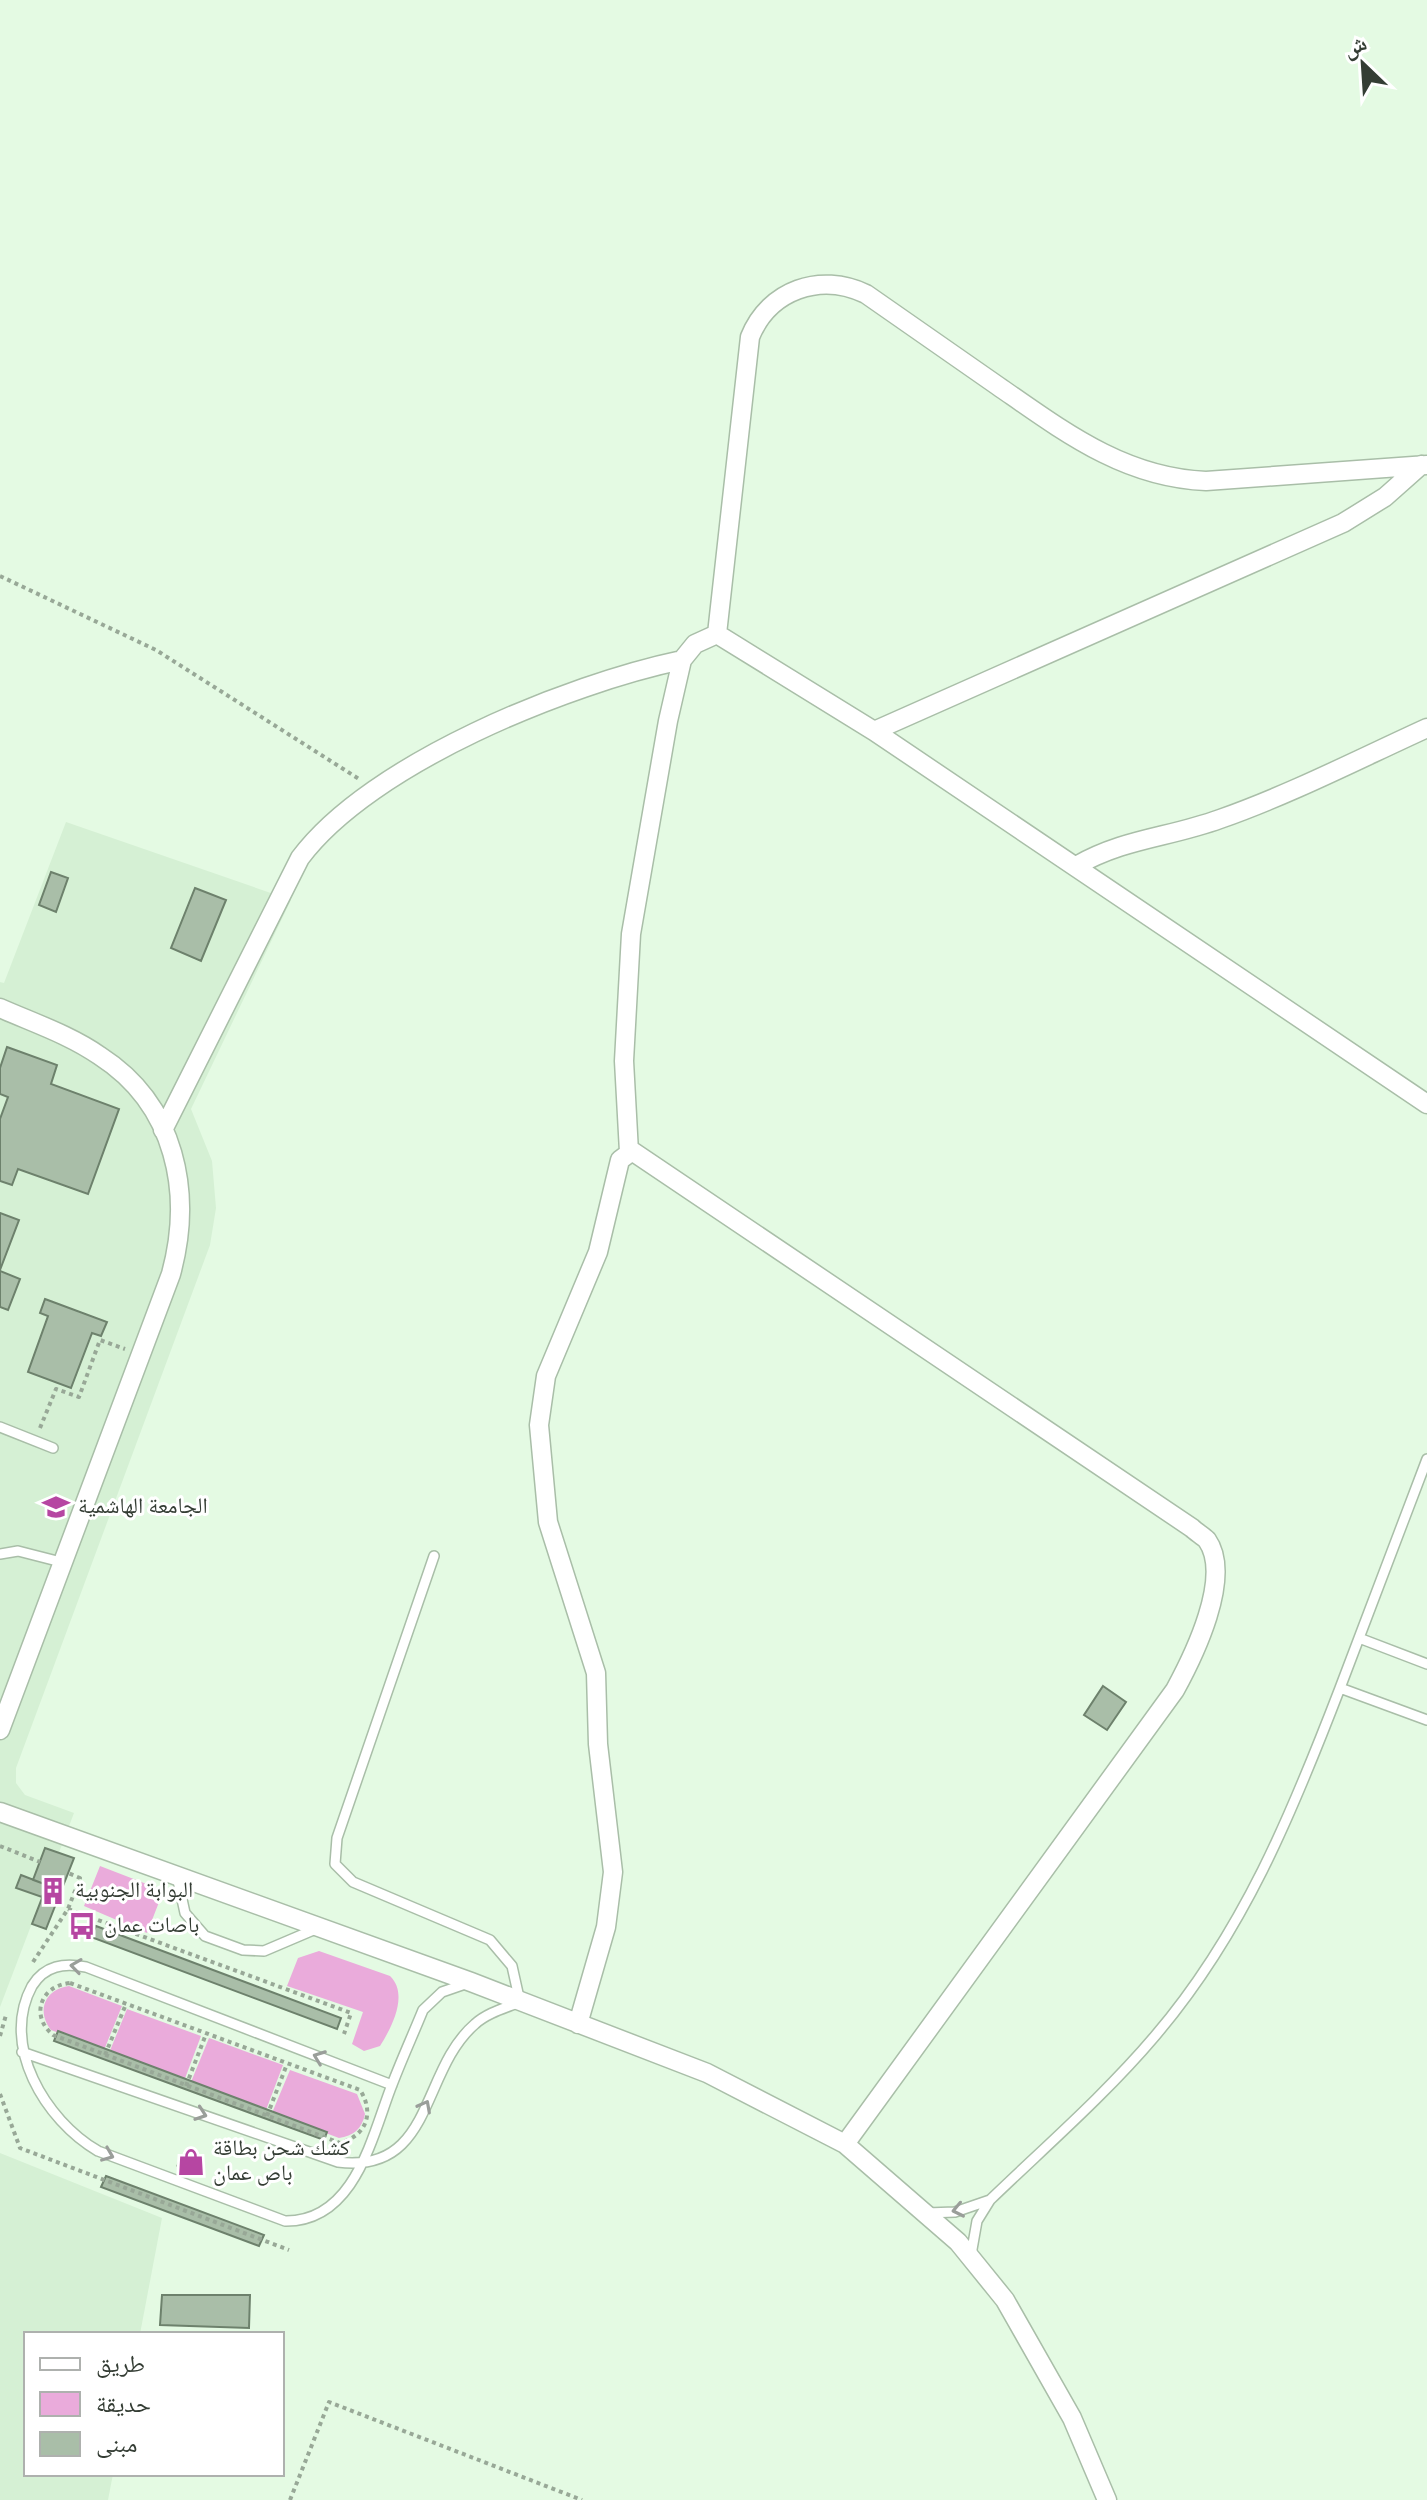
<svg xmlns="http://www.w3.org/2000/svg" width="1427" height="2500" viewBox="0 0 1427 2500" font-family="Overpass,'Noto Naskh Arabic',sans-serif">
<rect width="100%" height="100%" fill="#e4fae3"/>
<path fill="#d5f0d4" d="M66,822L291,900L191,1109L212,1161L216,1208L210,1245L16,1768V1783L25,1795L74,1813L0,2007V982L4,983Z
M0,2153L162,2218L140,2334H26V2474H113L108,2500H0Z"/>
<path fill="#eaabdb" d="M100,1866L157,1888L161,1897L147,1933L84,1906Z
M319,1951L390,1976C409,1994 392,2027 380,2046L364,2051L352,2044L363,2012L287,1986L298,1958Z
M69,1986L122,2006L104,2050L51,2030C36,2011 45,1989 69,1986Z
M127,2009L201,2036L184,2081L109,2053Z
M209,2038L283,2065L266,2110L191,2082Z
M290,2070L357,2094L365,2114C362,2129 353,2136 339,2138L272,2113Z"/>
<path fill="#a9bea8" stroke="#6d816c" stroke-width="2" d="M51,872L68,878L56,912L39,905Z
M195,888L226,900L201,961L171,948Z
M7,1047L57,1065L51,1084L119,1109L88,1194L18,1169L12,1185L0,1181V1119L8,1097L0,1094V1068Z
M0,1213L19,1220L0,1270Z
M0,1271L20,1279L8,1310L0,1307Z
M45,1299L107,1322L101,1336L92,1333L71,1388L28,1372L48,1316L40,1313Z
M1103,1686L1126,1702L1107,1730L1084,1715Z
M45,1848L74,1858L46,1929L32,1924L47,1885L33,1880Z
M21,1875L47,1885L42,1897L16,1888Z
M96,1926L341,2018L337,2029L91,1937Z
M58,2031L327,2132L324,2140L54,2041Z
M189,2153L199,2156L195,2169L185,2165Z
M106,2176L264,2235L259,2246L101,2187Z
M162,2295H250L249,2328L160,2325Z"/>
<g fill="none" stroke-linecap="round" stroke-linejoin="round">
<g stroke="#a9bea8" stroke-width="12">
<path id="service" d="M0,1427L53,1448
M1427,1459L1340,1688L1427,1720
M0,1554L18,1551L61,1562
M1359,1638L1427,1664
M177,1876L185,1913L205,1936L243,1950L264,1951L318,1928
M22,2052L338,2162C434,2174 420,2071 475,2024C487,2013 505,2008 520,2002L512,1966L490,1940L353,1882L335,1864L337,1838L434,1556
M392,2085L86,1967C64,1963 45,1965 32,1986C0,2045 45,2120 98,2151L285,2221C353,2222 371,2141 390,2090C400,2063 412,2037 423,2010L442,1992L468,1983
M927,2213L955,2212L990,2200
M971,2255L977,2221L990,2200C1046,2146 1105,2095 1155,2036C1243,1933 1292,1813 1340,1688"/>
</g>
<g stroke="#a9bea8" stroke-width="21">
<path id="minor" d="M717,634L750,337C769,290 820,272 866,294C910,325 954,355 998,386C1063,431 1124,478 1206,481L1427,465
M874,731L1343,523L1385,497L1421,465
M1076,866C1125,838 1168,838 1220,819C1291,794 1359,759 1427,728
M0,1008C34,1023 70,1035 100,1056C176,1105 193,1193 171,1274L0,1730
M163,1130L300,858C371,763 568,684 682,660
M629,1152L624,1061L631,934L668,721L682,660L695,644L717,634L874,731L1427,1104
M0,1812L471,1982L707,2073L845,2144L958,2242L1005,2300L1072,2418L1107,2500
M578,2024L606,1927L613,1872L598,1744L596,1673L548,1522L539,1425L546,1376L598,1252L620,1160L632,1151L1192,1528C1196,1532 1203,1536 1207,1540C1233,1577 1193,1657 1175,1690L845,2144"/>
</g>
<path stroke="#98a897" stroke-width="4" stroke-dasharray="4 4" stroke-linecap="butt" d="M0,576L156,650L359,779
M40,1428L56,1389L79,1397L100,1340L125,1349
M0,1846L40,1862
M68,1909L351,2013L344,2034
M33,1962L68,1909L80,1878L68,1873
M70,1983L360,2090C375,2113 366,2136 340,2143L53,2035C30,2016 40,1986 70,1983Z
M0,2036L6,2015
M105,2055L126,2004
M186,2086L206,2034
M0,2094L20,2148L289,2250
M267,2116L287,2064
M178,2167L182,2157L187,2159
M290,2500L329,2402L582,2500"/>
<use href="#service" stroke="#fff" stroke-width="9"/>
<use href="#minor" stroke="#fff" stroke-width="18"/>
</g>
<defs><path id="oneway-chevron" d="M-2-3.5L2.5 0L-2 3.5" fill="none" stroke-width="1.6" stroke-linecap="round" stroke-linejoin="round" transform="scale(2)"/></defs>
<g stroke="#9a9e9a">
<use href="#oneway-chevron" transform="translate(76 1966) rotate(-172)"/>
<use href="#oneway-chevron" transform="translate(319 2057) rotate(-159)"/>
<use href="#oneway-chevron" transform="translate(425 2106) rotate(-62)"/>
<use href="#oneway-chevron" transform="translate(201 2114) rotate(19)"/>
<use href="#oneway-chevron" transform="translate(108 2155) rotate(22)"/>
<use href="#oneway-chevron" transform="translate(958 2210) rotate(168)"/>
</g>
<defs>
<g id="university-bare" transform="scale(2.16)"><path d="M0-5L7-2L0 1L-7-2ZM-4 1L0 2.5L4 1V4Q0 6-4 4Z" fill="#b646a2" stroke="#fff" stroke-width="2.5" paint-order="stroke"/></g>
<g id="building-bare" transform="scale(2.16)"><path d="M-4-6H4V6H1V3H-1V6H-4ZM-2.5-4.3h1.7v1.8h-1.7ZM.8-4.3h1.7v1.8H.8ZM-2.5-1h1.7V.8h-1.7ZM.8-1h1.7V.8H.8Z" fill="#b646a2" stroke="#fff" stroke-width="2.5" paint-order="stroke"/></g>
<g id="bus-bare" transform="scale(2.16)"><path d="M-5-6H5V4H4V6H2V4H-2V6H-4V4H-5ZM-3.5-4V0h7V-4ZM-3.5 1.2v1.5H-2V1.2ZM2 1.2v1.5H3.5V1.2Z" fill="#b646a2" stroke="#fff" stroke-width="2.5" paint-order="stroke"/></g>
<g id="shop-bare" transform="scale(2.16)"><path d="M-5-2.5h2.3a2.7 3.5 0 0 1 5.4 0H5L5.5 6h-11ZM-1.5-2.5h3a1.5 2.3 0 0 0-3 0Z" fill="#b646a2" stroke="#fff" stroke-width="2.5" paint-order="stroke"/></g>
</defs>
<g fill-rule="evenodd">
<use href="#university-bare" x="56" y="1507"/>
<use href="#building-bare" x="53" y="1891"/>
<use href="#bus-bare" x="82" y="1926"/>
<use href="#shop-bare" x="191" y="2162"/>
</g>
<g text-anchor="middle" dominant-baseline="central" stroke-width="6" stroke-linejoin="round" paint-order="stroke">
<g font-size="22" fill="#343d34" stroke="#fff" text-anchor="start">
<text x="78" y="1507">الجامعة الهاشمية</text>
<text x="75" y="1891">البوابة الجنوبية</text>
<text x="104" y="1926">باصات عمان</text>
<text x="213" y="2149">كشك شحن بطاقة<tspan x="213" dy="25">باص عمان</tspan></text>
</g>
</g>
<rect x="24" y="2332" width="260" height="144" fill="#ffffff" stroke="#aeb1ae" stroke-width="2"/>
<rect x="40" y="2358" width="40" height="12" fill="#ffffff" stroke="#aeb1ae" stroke-width="2"/>
<text x="96" y="2372" font-size="24" fill="#343d34">طريق</text>
<rect x="40" y="2392" width="40" height="24" fill="#eaabdb" stroke="#aeb1ae" stroke-width="2"/>
<text x="96" y="2412" font-size="24" fill="#343d34">حديقة</text>
<rect x="40" y="2432" width="40" height="24" fill="#a9bea8" stroke="#aeb1ae" stroke-width="2"/>
<text x="96" y="2452" font-size="24" fill="#343d34">مبنى</text>
<g transform="translate(1363 64) rotate(335)" stroke="#ffffff" stroke-width="6" paint-order="stroke">
<path d="M0-6L14 30L0 20L-14 30Z" fill="#343d34"/>
<text y="-12" font-size="22" font-weight="bold" text-anchor="middle" fill="#343d34">ش</text>
</g>
</svg>
